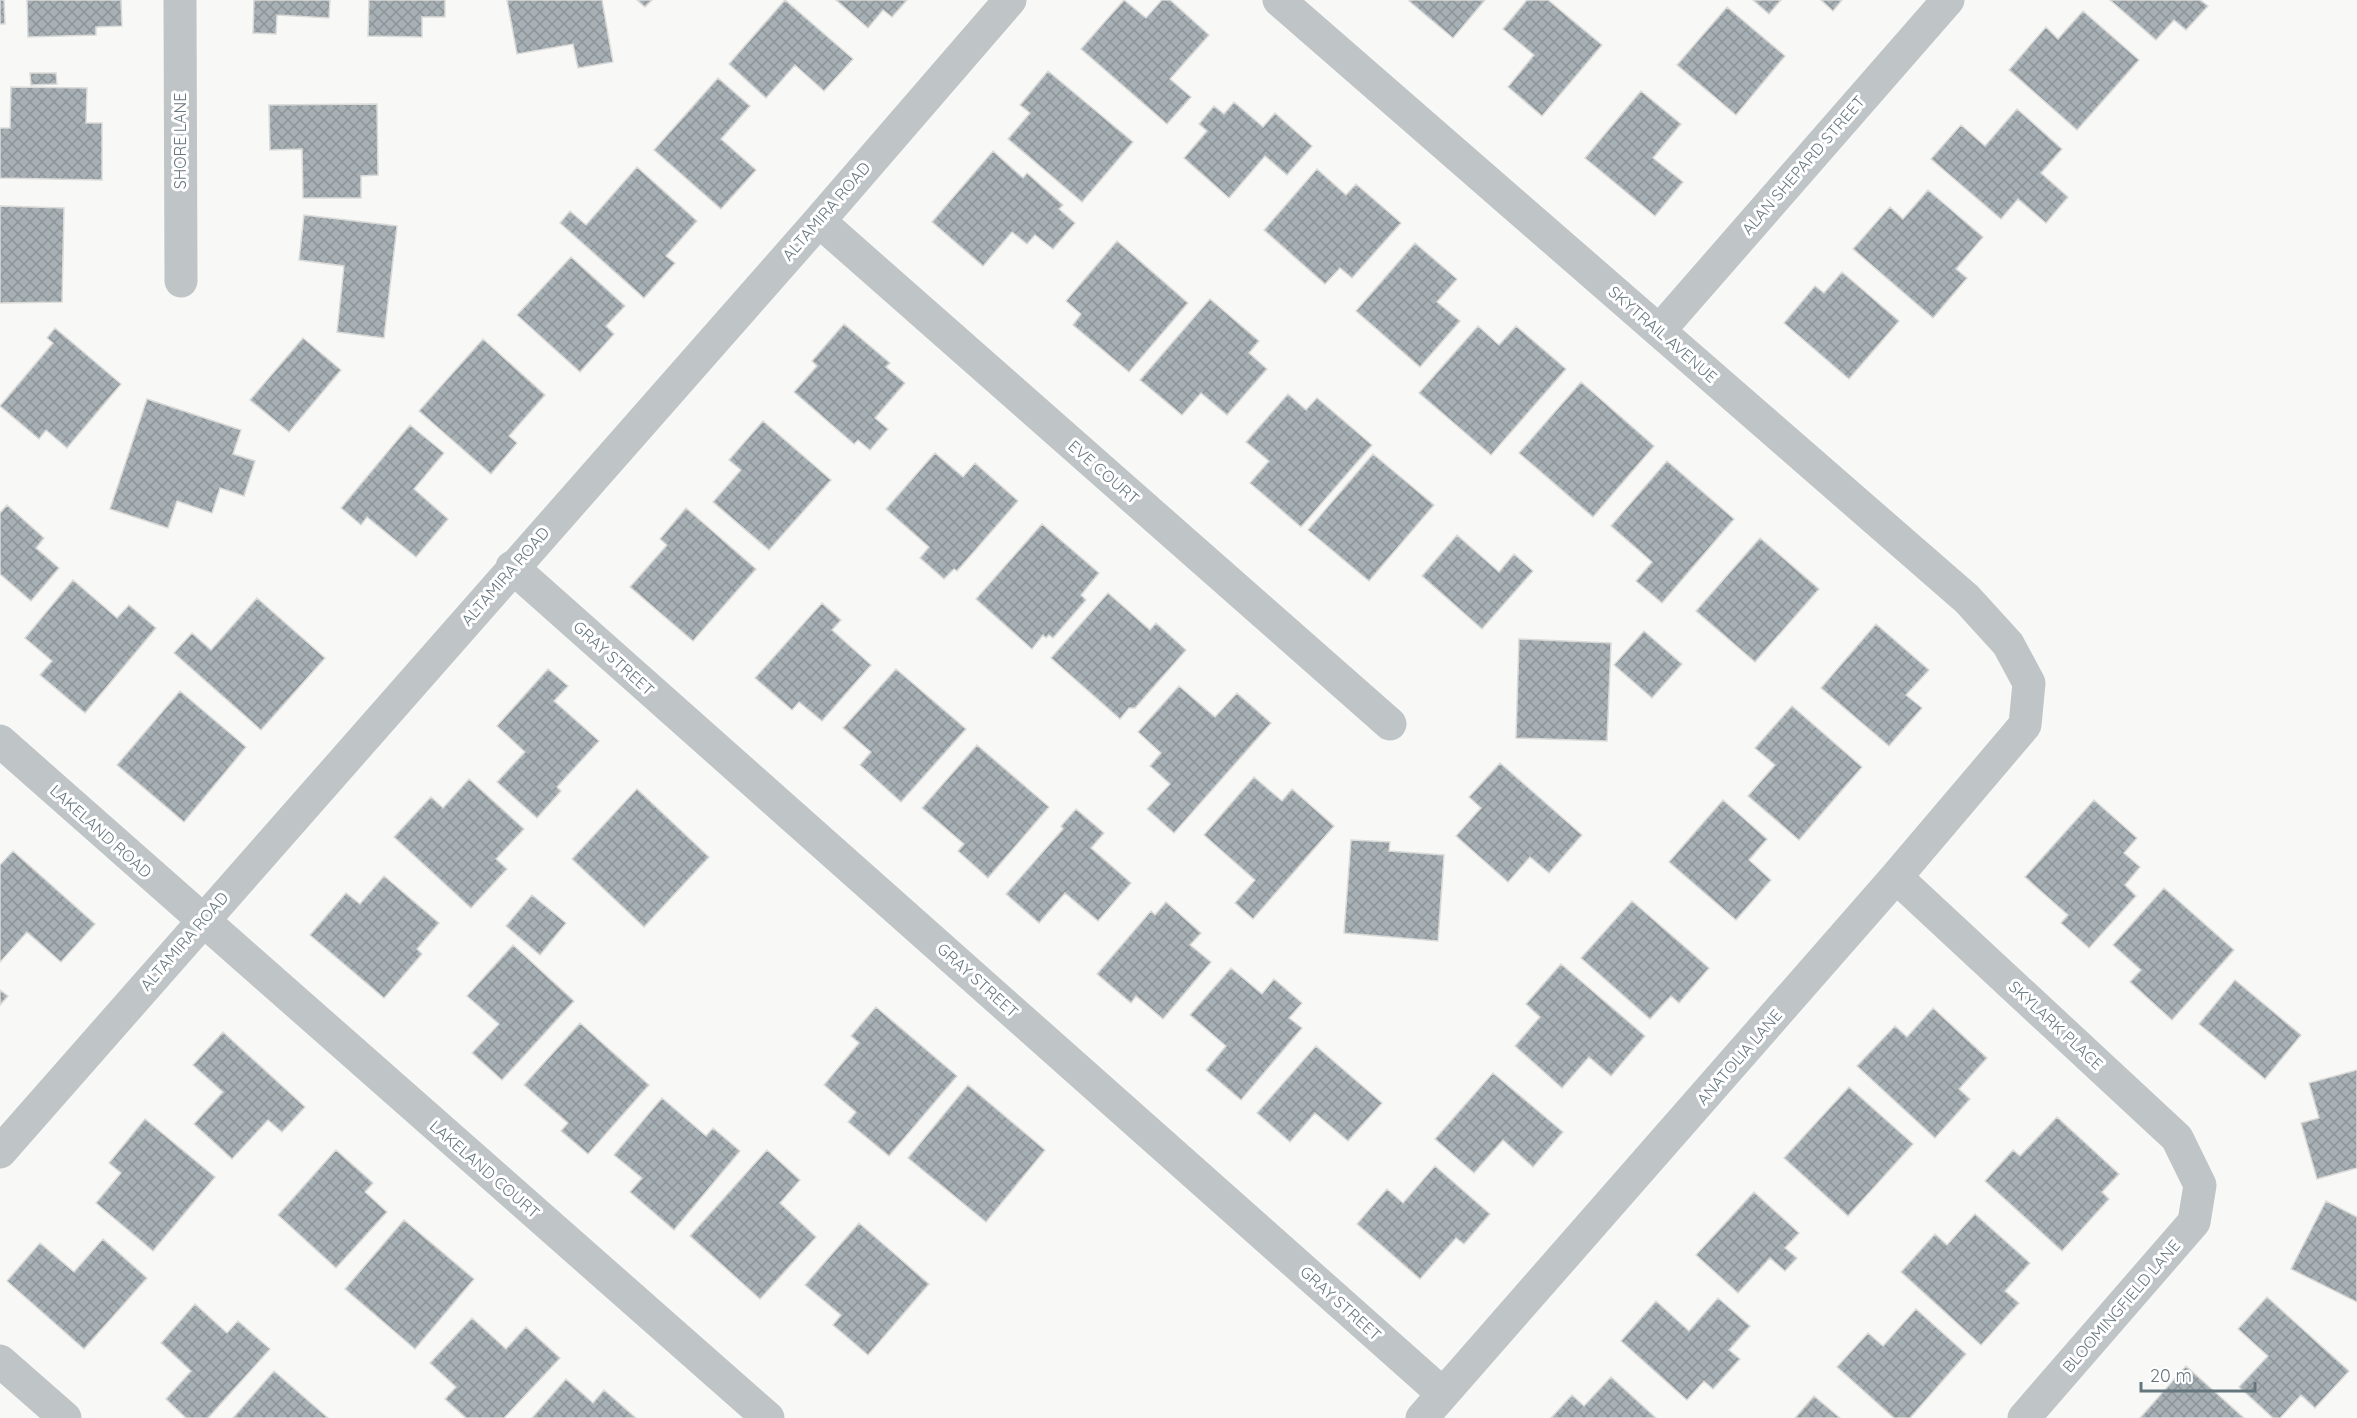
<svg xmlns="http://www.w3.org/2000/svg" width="2357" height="1418" viewBox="0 0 2357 1418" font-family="Quicksand,sans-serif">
<defs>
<pattern id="building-cross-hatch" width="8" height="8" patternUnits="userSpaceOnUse" patternTransform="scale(1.5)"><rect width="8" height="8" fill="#a7b0b5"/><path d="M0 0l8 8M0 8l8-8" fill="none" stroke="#8c9498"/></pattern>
</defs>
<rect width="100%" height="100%" fill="#f8f8f6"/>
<path fill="url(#building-cross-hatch)" stroke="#dadad8" stroke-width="1.5" d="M0,0H4L5,24H0Z
M27,0H121L122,26L96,27V35L28,37Z
M254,0H330L329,18L277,15L276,34L253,33Z
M369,0H445V17H422V37L368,36Z
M507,0H602L613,62L578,68L573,44L517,54Z
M637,0H652L645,7Z
M785,0L853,59L824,91L795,65L766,98L729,64Z
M836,0H907L892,17L883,10L868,28Z
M1124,0L1146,18L1162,0H1170L1209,35L1170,79L1191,97L1167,124L1081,49Z
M1411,0H1485L1453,38L1409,1Z
M1527,0H1548L1602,45L1542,116L1508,87L1534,55L1503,29Z
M1753,0H1781L1769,14Z
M1821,0H1842L1833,11Z
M2110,0H2200L2208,6L2186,30L2174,20L2156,40Z
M1727,7L1785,56L1736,115L1677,65Z
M2083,11L2139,60L2077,130L2009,70L2046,27L2058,39Z
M1048,71L1133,142L1082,202L1008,139L1030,113L1020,105Z
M30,73H56L57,84L31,85Z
M718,78L750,106L721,139L756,170L721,209L654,150Z
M11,87L87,88L86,123H102V180L0,178V128H10Z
M1641,91L1681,124L1653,158L1683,182L1655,216L1585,158Z
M1234,102L1263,127L1275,113L1312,146L1287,175L1265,156L1229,198L1184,158L1207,131L1199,124L1214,106L1224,114Z
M377,104L378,175L361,176V198H303L302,149L270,150L269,105Z
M2017,109L2062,149L2041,173L2068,197L2046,223L2018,199L2001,219L1931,159L1961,125L1985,146Z
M993,151L1023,178L1027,173L1063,205L1059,209L1075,223L1053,249L1035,235L1027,244L1012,232L983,266L932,222Z
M637,167L697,221L666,256L675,263L644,298L560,223L570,211L586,225Z
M1317,169L1346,195L1356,184L1401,223L1352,278L1340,268L1325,284L1264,230Z
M1928,190L1983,237L1956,269L1967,278L1933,318L1853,249L1890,207L1903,219Z
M0,206L64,208L62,302L0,303Z
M304,215L397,226L384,338L337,332L344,266L299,260Z
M1117,241L1188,303L1129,372L1073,325L1081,314L1066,301Z
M1415,243L1457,279L1437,302L1460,321L1420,367L1356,311Z
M571,257L625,306L606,326L614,334L580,372L517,315Z
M1842,272L1899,321L1849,379L1784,323L1815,286L1824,293Z
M1210,299L1259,341L1249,353L1267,369L1227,415L1201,393L1182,415L1140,380Z
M844,324L890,363L886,367L905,383L875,418L888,429L870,450L858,440L854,444L794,392L817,366L812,361Z
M1478,326L1499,345L1516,326L1566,369L1491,455L1419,393Z
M55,328L121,384L67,448L46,430L39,439L0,406L53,343L47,338Z
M303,338L341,370L289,432L250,400Z
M483,339L545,395L509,436L517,443L491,474L419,411Z
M1581,382L1654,446L1593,517L1519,453Z
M1288,394L1306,410L1317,398L1372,445L1301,527L1250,483L1269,461L1246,442Z
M147,399L241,430L233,454L255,461L244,496L220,488L212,513L177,501L168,528L110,509Z
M763,421L831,480L769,550L713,502L741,470L729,460Z
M410,425L444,453L414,489L448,519L416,557L367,517L361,525L341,508Z
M935,453L963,477L975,463L1018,501L957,571L954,569L944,579L920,558L929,547L886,509Z
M1373,454L1434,505L1369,581L1308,530Z
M1667,461L1734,519L1662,603L1636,581L1652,562L1611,526Z
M7,505L44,538L36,548L59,568L31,601L0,574V513Z
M686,508L756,569L693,641L630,587L667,545L660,539Z
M1042,524L1099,573L1081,595L1086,600L1053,638L1049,635L1046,638L1043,635L1032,649L976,599Z
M1457,535L1499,572L1514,554L1533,571L1482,629L1422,576Z
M1760,538L1819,589L1755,662L1696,611Z
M73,580L117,618L129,605L156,628L85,713L40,675L52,661L25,638Z
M1108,593L1150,630L1156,623L1186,650L1135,708H1129L1120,719L1051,658Z
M257,598L325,658L261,730L174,653L192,633L211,650Z
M822,603L841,620L832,630L871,665L822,721L799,702L792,710L755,678Z
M1876,624L1929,670L1906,695L1922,708L1889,746L1821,688Z
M1644,631L1682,664L1652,698L1614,665Z
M1519,639L1611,643L1607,741L1516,738Z
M548,669L568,686L554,701L599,741L557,787L561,791L537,818L497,782L525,752L497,726Z
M896,669L966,729L901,802L860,765L871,752L843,728Z
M1179,686L1215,717L1237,693L1271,723L1174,833L1147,809L1170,784L1150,766L1161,753L1138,732Z
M180,691L246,747L184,822L117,765Z
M1792,706L1862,767L1799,840L1748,796L1775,765L1755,748Z
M977,745L1049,807L988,878L958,851L964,844L922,808Z
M1500,763L1582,835L1549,873L1530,857L1508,882L1456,836L1481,808L1469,797Z
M1254,777L1282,801L1292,789L1334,826L1253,919L1235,903L1255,880L1204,835Z
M469,779L524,829L496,859L507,869L471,908L394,837L431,797L443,808Z
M637,789L709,857L644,927L572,859Z
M1723,800L1767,839L1749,860L1771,880L1736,920L1669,862Z
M2094,800L2137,838L2124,853L2140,867L2125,885L2136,896L2089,948L2061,923L2068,915L2025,877Z
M1076,809L1104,833L1091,848L1131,883L1098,921L1065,893L1039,923L1006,894L1063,829L1061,826Z
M1351,840L1390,842L1389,851L1444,855L1438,941L1344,933Z
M13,851L95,924L61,962L27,932L0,962V865Z
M384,876L439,923L417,949L422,954L384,998L310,935L346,893L360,904Z
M2164,888L2234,950L2172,1020L2130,982L2141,970L2113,945Z
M532,895L566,923L540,955L506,926Z
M1632,901L1709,968L1679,1003L1671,996L1650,1019L1581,958Z
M1166,902L1201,933L1190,945L1211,962L1163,1019L1136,996L1131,1003L1097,974L1151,911L1155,915Z
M513,945L574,1001L502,1080L472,1053L499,1024L467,996Z
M1561,964L1645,1036L1611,1076L1589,1057L1562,1088L1515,1046L1540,1017L1526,1004Z
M1231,968L1262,994L1274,979L1302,1003L1289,1018L1302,1028L1241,1100L1206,1070L1226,1046L1190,1015Z
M2235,980L2301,1035L2265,1079L2199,1024Z
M0,990L8,996L0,1005Z
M876,1007L957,1076L889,1156L848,1122L856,1112L824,1085L859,1043L851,1036Z
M1933,1008L1987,1058L1959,1089L1970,1099L1935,1138L1857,1066L1895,1026L1907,1037Z
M580,1023L649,1085L588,1154L561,1131L568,1123L524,1085Z
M223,1032L305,1107L282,1132L268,1120L232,1159L194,1124L223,1092L193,1065Z
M1316,1046L1382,1103L1348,1141L1315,1113L1290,1142L1257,1113Z
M2357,1070V1168L2317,1179L2301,1123L2319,1118L2309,1083Z
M1493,1073L1563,1132L1533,1167L1503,1140L1474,1173L1435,1139Z
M968,1085L1045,1150L986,1222L908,1158Z
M1849,1087L1913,1144L1848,1216L1784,1158Z
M662,1098L706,1136L713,1128L740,1151L674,1230L630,1192L642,1178L614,1155Z
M2057,1117L2119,1174L2102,1192L2109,1199L2062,1251L1985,1181L2013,1150L2020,1156Z
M145,1119L215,1177L153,1251L96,1203L121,1173L109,1163Z
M336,1150L373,1183L365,1192L387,1212L336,1268L278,1215Z
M767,1150L800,1180L780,1203L816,1237L760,1299L690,1236Z
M1435,1166L1490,1214L1464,1244L1456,1238L1420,1279L1357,1224L1387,1189L1403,1203Z
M1754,1192L1799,1233L1785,1248L1797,1258L1785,1271L1770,1258L1738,1293L1696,1255Z
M2326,1201L2357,1217V1302L2291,1269Z
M1975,1214L2030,1263L2005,1291L2019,1303L1981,1345L1901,1272L1935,1234L1947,1245Z
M404,1220L474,1279L415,1349L345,1289Z
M859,1223L929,1284L868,1355L833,1325L841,1315L805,1285Z
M103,1239L147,1278L84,1349L7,1281L40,1243L74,1272Z
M2267,1297L2349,1371L2315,1408L2301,1395L2280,1418H2273L2239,1387L2268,1356L2238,1329Z
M1718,1298L1750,1326L1729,1350L1740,1359L1713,1389L1704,1381L1687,1400L1621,1341L1656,1301L1689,1331Z
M195,1304L227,1333L238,1321L270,1349L208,1418H186L166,1399L191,1371L161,1343Z
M1916,1309L1966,1354L1910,1418H1894L1837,1367L1868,1333L1883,1346Z
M472,1318L506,1349L526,1327L560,1358L504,1418H466L445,1399L456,1387L430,1363Z
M2186,1366L2244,1418H2140Z
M274,1371L328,1418H233Z
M1611,1377L1656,1418H1551L1572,1395L1584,1406Z
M566,1379L593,1403L604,1390L636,1418H532Z
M1814,1396L1840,1418H1795Z"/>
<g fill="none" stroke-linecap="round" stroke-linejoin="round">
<path stroke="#bfc4c7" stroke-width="33" d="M180,0L181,281
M1279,0L1967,599L2008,644L2029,683L2025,725L1896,877L1422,1418
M819,221L1390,724
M1659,331L1948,0
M512,567L1443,1394
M0,741L768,1418
M1896,877L2177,1138L2200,1185L2194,1222L2024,1418
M0,1152L819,221L1010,0
M0,1361L65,1418"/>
</g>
<g text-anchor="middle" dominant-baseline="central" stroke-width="6" stroke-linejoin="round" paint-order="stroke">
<g font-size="16" fill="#65767f" stroke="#fff">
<text transform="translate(180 141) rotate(-90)">SHORE LANE</text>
<text transform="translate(1803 165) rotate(-49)">ALAN SHEPARD STREET</text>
<text transform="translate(826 211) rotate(-49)">ALTAMIRA ROAD</text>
<text transform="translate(1663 334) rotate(41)">SKYTRAIL AVENUE</text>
<text transform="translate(1104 472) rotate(41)">EVE COURT</text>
<text transform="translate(505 576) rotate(-49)">ALTAMIRA ROAD</text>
<text transform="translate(614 658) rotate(42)">GRAY STREET</text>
<text transform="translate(101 831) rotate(42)">LAKELAND ROAD</text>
<text transform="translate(184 941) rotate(-49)">ALTAMIRA ROAD</text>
<text transform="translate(978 980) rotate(42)">GRAY STREET</text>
<text transform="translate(2056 1025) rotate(43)">SKYLARK PLACE</text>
<text transform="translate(1739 1057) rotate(-49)">ANATOLIA LANE</text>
<text transform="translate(485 1169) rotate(41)">LAKELAND COURT</text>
<text transform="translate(1341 1303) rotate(42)">GRAY STREET</text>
<text transform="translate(2121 1306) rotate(-49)">BLOOMINGFIELD LANE</text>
</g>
</g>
<path d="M2141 1382v9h114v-9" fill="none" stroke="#65767f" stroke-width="3"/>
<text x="2150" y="1382" font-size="18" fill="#65767f" stroke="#ffffff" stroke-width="4.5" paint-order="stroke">20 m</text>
</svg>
